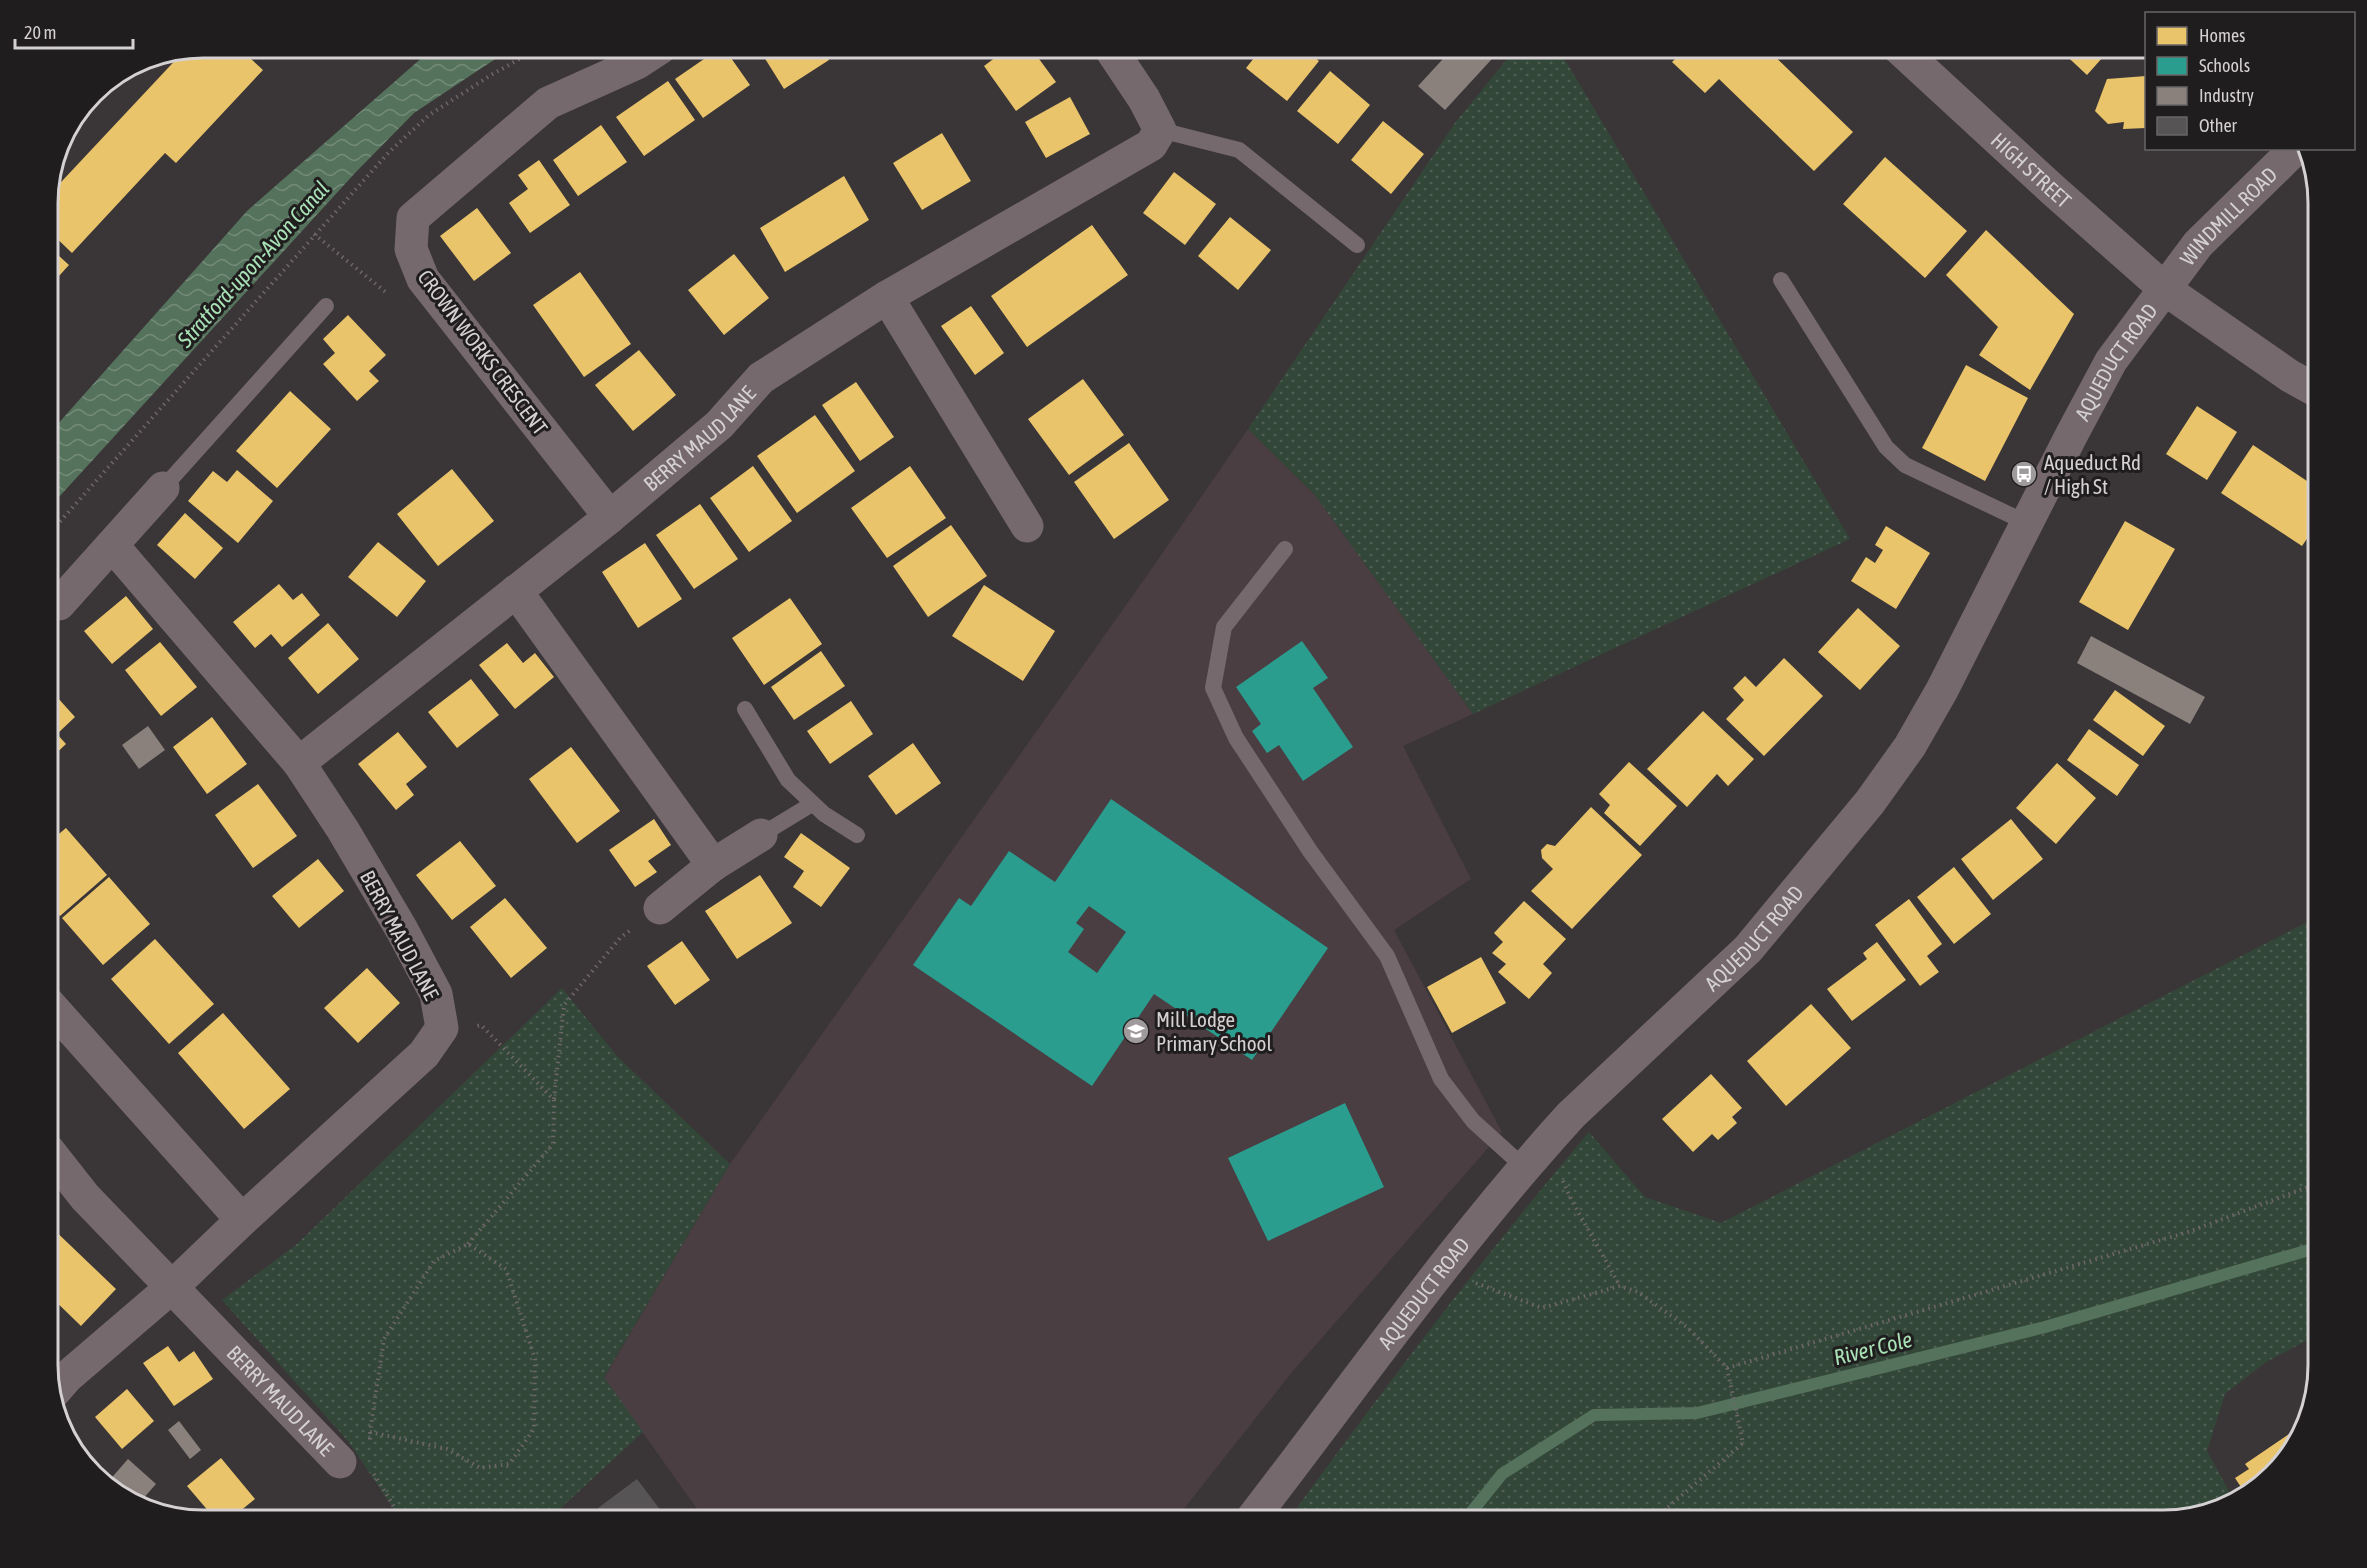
<svg xmlns="http://www.w3.org/2000/svg" width="2367" height="1568" viewBox="0 0 2367 1568" font-family="'Asap Condensed',sans-serif">
<defs>
<pattern id="grass-dots" width="8" height="8" patternUnits="userSpaceOnUse" patternTransform="scale(1.5)"><rect width="8" height="8" fill="#334739"/><path d="M2 2h.1M6 6h.1" fill="none" stroke="#506055" stroke-width="1.8" stroke-linecap="round"/></pattern>
<pattern id="water-waves" width="16" height="10" patternUnits="userSpaceOnUse" patternTransform="scale(1.5)"><rect width="16" height="10" fill="#55725c"/><path d="M0 5q4-4 8 0t8 0" fill="none" stroke="#748b7a"/></pattern>
</defs>
<rect width="100%" height="100%" fill="#3a3537"/>
<path fill="#4a3e42" d="M1248,429L1315,495L1473,714L1403,746L1471,879L1394,930L1502,1132L1293,1371L1175,1520H705L604,1378L730,1164L1148,574Z"/>
<path fill="url(#grass-dots)" d="M1516,48H1558L1850,539L1473,714L1315,495L1248,429L1455,123Z
M2319,916V1334L2266,1362L2225,1394L2207,1451L2235,1502L2233,1504L2164,1520H1288C1384,1388 1483,1257 1589,1132L1645,1197L1721,1223Z
M562,988L617,1056L730,1164L604,1377L643,1432L548,1520H401L348,1441L222,1300L297,1244Z"/>
<path fill="url(#water-waves)" d="M433,48H512L414,113L355,173L48,509V435L247,211Z"/>
<path fill="#e9c46a" d="M204,48H239L263,70L176,163L165,153L72,253L48,230V196L183,52Z
M720,48H724L750,85L703,118L675,79Z
M761,48H822L829,60L784,89L759,49Z
M838,48H856L843,56Z
M974,48H992L980,57Z
M1008,48H1031L1056,82L1016,111L984,66Z
M1262,48H1303L1319,61L1287,101L1246,68Z
M1684,48H1766L1853,132L1814,171L1719,79L1705,93L1672,62L1685,49Z
M2058,48H2111L2087,75Z
M1330,71L1370,105L1338,144L1297,111Z
M2146,76V128L2123,129L2124,122L2108,124L2095,111L2107,79Z
M668,81L695,120L644,156L616,117Z
M1070,97L1090,134L1046,158L1025,122Z
M1383,121L1424,154L1391,194L1351,160Z
M601,125L627,162L578,196L553,160Z
M942,133L971,181L922,210L893,163Z
M1885,157L1967,231L1925,278L1843,204Z
M539,160L570,205L530,233L509,203L528,189L518,175Z
M1174,172L1216,204L1185,245L1143,213Z
M844,176L869,220L785,272L760,228Z
M477,208L511,253L474,281L440,236Z
M1230,217L1271,250L1238,290L1198,256Z
M1092,225L1128,275L1027,347L991,296Z
M1986,230L2074,314L2030,390L1979,355L1998,327L1946,275Z
M48,246L69,265L48,288Z
M734,254L769,298L724,335L688,290Z
M580,272L631,344L584,377L533,305Z
M971,306L1004,353L975,375L941,326Z
M348,315L386,355L369,371L379,381L357,401L323,364L335,353L323,339Z
M639,350L676,395L633,431L595,385Z
M1966,365L2028,398L1985,481L1922,448Z
M1083,379L1124,435L1069,475L1028,419Z
M856,382L894,437L860,461L822,405Z
M290,391L331,429L277,488L236,451Z
M2197,406L2237,432L2207,480L2166,454Z
M815,415L855,471L797,513L757,456Z
M1129,443L1169,500L1114,539L1074,482Z
M2253,445L2319,489V521L2302,546L2221,493Z
M753,466L792,521L749,552L710,498Z
M910,466L946,518L887,558L851,508Z
M452,469L494,521L438,566L397,514Z
M237,470L273,501L238,543L188,501L213,471L227,482Z
M700,504L738,559L694,589L656,535Z
M185,513L223,548L195,579L157,545Z
M2125,521L2175,549L2128,630L2079,602Z
M951,525L987,576L928,617L893,566Z
M1886,526L1930,553L1896,609L1851,581L1866,557L1875,563L1883,550L1875,545Z
M378,542L426,581L397,617L348,577Z
M645,543L682,599L638,628L602,572Z
M279,584L293,600L302,593L320,615L282,647L271,634L255,648L233,622Z
M984,585L1055,631L1023,681L952,636Z
M126,596L153,629L112,664L84,631Z
M790,598L822,644L764,685L732,638Z
M1858,608L1900,646L1860,690L1818,652Z
M328,623L359,659L318,694L288,658Z
M160,642L197,687L161,716L125,670Z
M507,643L523,663L535,653L554,677L515,709L479,665Z
M821,651L845,686L794,720L771,687Z
M1784,658L1823,696L1764,756L1726,719L1744,700L1733,688L1745,676L1756,687Z
M471,679L499,715L457,748L428,712Z
M48,687L75,717L57,734L66,744L48,761Z
M2115,690L2165,726L2143,756L2093,720Z
M851,701L873,734L830,764L807,731Z
M1703,711L1754,759L1728,786L1717,774L1687,807L1647,769Z
M212,717L247,764L207,794L173,747Z
M2089,729L2139,765L2117,796L2067,760Z
M398,732L427,767L406,784L414,795L396,810L358,764Z
M913,743L941,783L896,815L868,776Z
M571,747L620,811L577,843L529,779Z
M1629,762L1677,806L1640,846L1604,813L1610,805L1599,794Z
M2057,763L2096,798L2056,844L2016,808Z
M258,784L297,836L253,868L215,815Z
M1591,807L1642,855L1572,929L1531,891L1553,869L1542,858L1541,850L1547,844L1555,846Z
M654,819L671,845L648,861L657,872L635,887L609,850Z
M2011,819L2043,859L1993,900L1961,859Z
M66,828L107,875L60,916L48,903V843Z
M801,833L850,868L821,907L793,887L804,871L784,857Z
M460,841L496,886L452,920L416,875Z
M318,859L344,891L299,928L272,896Z
M1954,867L1991,914L1954,944L1917,897Z
M760,875L792,923L737,959L705,911Z
M109,877L150,924L103,965L62,918Z
M505,898L547,948L511,978L470,927Z
M1909,899L1942,944L1927,956L1939,972L1920,986L1875,925Z
M1524,901L1566,939L1543,964L1552,973L1529,999L1498,972L1506,964L1492,953L1503,942L1494,933Z
M155,939L214,1004L169,1044L111,979Z
M682,941L710,980L675,1005L647,966Z
M1877,942L1906,980L1852,1021L1827,989L1867,959L1863,953Z
M1481,957L1506,1003L1452,1033L1427,987Z
M367,968L400,1003L358,1043L324,1008Z
M1811,1004L1851,1048L1786,1106L1747,1061Z
M223,1013L290,1089L244,1129L178,1053Z
M1711,1074L1742,1108L1732,1117L1737,1123L1718,1140L1712,1134L1693,1152L1662,1119Z
M48,1224L116,1289L81,1326L48,1294Z
M168,1346L179,1362L194,1351L213,1379L174,1406L143,1363Z
M127,1389L154,1421L122,1449L95,1417Z
M2292,1432L2296,1439L2293,1451L2245,1493L2235,1478L2249,1469L2245,1464Z
M221,1458L255,1499L229,1520H216L187,1486Z
M289,1512L296,1520H280Z"/>
<path fill="#2a9d8f" fill-rule="evenodd" d="M1302,641L1328,678L1313,688L1353,747L1303,781L1279,745L1267,753L1252,731L1261,724L1236,687Z
M1111,799L1328,948L1252,1060L1154,994L1092,1086L913,965L959,898L971,906L1009,851L1055,882ZM1089,906L1126,932L1097,973L1068,952L1084,929L1076,923Z
M1345,1103L1384,1187L1268,1241L1228,1158Z"/>
<path fill="#8a817c" d="M1377,48H1395L1387,57Z
M1453,48H1502L1445,110L1418,86Z
M2091,636L2205,697L2190,724L2077,663Z
M148,726L165,750L139,769L122,745Z
M179,1421L201,1450L190,1459L168,1430Z
M128,1459L156,1484L141,1501L117,1494L107,1483Z"/>
<g fill="none" stroke-linecap="round" stroke-linejoin="round">
<path stroke="#55725c" stroke-width="12" d="M1465,1520L1502,1474L1594,1415L1697,1413L2045,1327L2319,1247"/>
</g>
<path fill="#575455" d="M637,1479L668,1520H607L598,1508Z"/>
<g fill="none" stroke-linecap="round" stroke-linejoin="round">
<path stroke="#6e6669" stroke-width="4" stroke-dasharray="1.5 4.5" stroke-linecap="butt" d="M314,234L388,294
M48,535L389,152L429,115L491,75L539,48
M554,1099L564,1005L620,938L632,929
M1563,1181L1572,1201L1620,1286
M468,1244L553,1144L554,1100L481,1025L477,1026
M1476,1283L1542,1308L1620,1286L1638,1292L1688,1328L1727,1368L1743,1443L1653,1520
M1727,1368L2188,1232L2319,1183
M370,1432L447,1449L480,1468L509,1464L534,1429L535,1359L506,1269L468,1244L434,1261L384,1339L370,1432V1440
M374,1474L402,1520"/>
<path stroke="#75696d" stroke-width="16" d="M1160,130L1239,150L1357,245
M1781,280L1886,447L1905,465L2027,523
M163,488L326,306
M1285,549L1224,627L1213,688L1236,738L1310,851L1387,956L1441,1079L1473,1121L1525,1168
M745,709L788,780L824,814L857,835
M761,835L812,804"/>
<g stroke="#75696d" stroke-width="33">
<path d="M887,297L1027,526"/>
<path d="M610,517L423,279L411,249L413,218L548,103L637,63L660,48"/>
<path d="M112,545L299,763"/>
<path d="M516,591L713,865"/>
<path d="M59,604L163,488"/>
<path d="M660,908L713,865L761,835"/>
<path d="M48,1003L242,1220"/>
<path id="s1" d="M48,1150L85,1197L340,1462"/>
<path id="s2" d="M54,1392L67,1377L172,1287L242,1220L424,1054L442,1028L436,994L402,930L343,830L299,763L610,517L719,425L761,378L887,297L1151,145L1160,130L1144,99L1110,48"/>
</g>
<g stroke="#75696d" stroke-width="33">
<path id="s3" d="M1899,48L2053,190L2166,290L2290,376L2319,392"/>
<path id="s4" d="M1251,1520C1356,1384 1455,1242 1571,1115L1748,949L1870,802L1910,746L1942,690L2072,434L2111,361L2198,244L2296,148"/>
</g>
</g>
<defs>
<g id="bus-disc" transform="scale(1.35)"><circle r="9.5" fill="#9f9a9c" stroke="#201d1e"/><path d="M-5-6H5V4H4V6H2V4H-2V6H-4V4H-5ZM-3.5-4V0h7V-4ZM-3.5 1.2v1.5H-2V1.2ZM2 1.2v1.5H3.5V1.2Z" fill="#fff"/></g>
<g id="school-disc" transform="scale(1.35)"><circle r="9.5" fill="#9f9a9c" stroke="#201d1e"/><path d="M0-5L7-2L0 1L-7-2ZM-4 1L0 2.5L4 1V4Q0 6-4 4Z" fill="#fff"/></g>
</defs>
<g fill-rule="evenodd">
<use href="#bus-disc" x="2024" y="474"/>
<use href="#school-disc" x="1136" y="1031"/>
</g>
<g text-anchor="middle" dominant-baseline="central" stroke-width="6" stroke-linejoin="round" paint-order="stroke">
<g font-size="21" fill="#d5d1d2" stroke="#201d1e">
<text stroke="none"><textPath href="#s3" startOffset="180">HIGH STREET</textPath></text>
<text stroke="none"><textPath href="#s4" startOffset="1640">WINDMILL ROAD</textPath></text>
<text transform="translate(483 352) rotate(53)">CROWN WORKS CRESCENT</text>
<text stroke="none"><textPath href="#s4" startOffset="1455">AQUEDUCT ROAD</textPath></text>
<text stroke="none"><textPath href="#s2" startOffset="1352">BERRY MAUD LANE</textPath></text>
<text transform="translate(400 935) rotate(62)">BERRY MAUD LANE</text>
<text stroke="none"><textPath href="#s4" startOffset="771">AQUEDUCT ROAD</textPath></text>
<text stroke="none"><textPath href="#s4" startOffset="285">AQUEDUCT ROAD</textPath></text>
<text stroke="none"><textPath href="#s1" startOffset="342">BERRY MAUD LANE</textPath></text>
</g>
<g font-size="21" fill="#d5d1d2" stroke="#201d1e" text-anchor="start">
<text x="2044" y="462">Aqueduct Rd<tspan x="2044" dy="24">/ High St</tspan></text>
<text x="1156" y="1019">Mill Lodge<tspan x="1156" dy="24">Primary School</tspan></text>
</g>
<g font-size="22" font-style="italic" fill="#aae2b7" stroke="#201d1e">
<text transform="translate(253 264) rotate(-48)">Stratford-upon-Avon Canal</text>
<text transform="translate(1873 1348) rotate(-14)">River Cole</text>
</g>
</g>
<path d="M0 0H2367V1568H0ZM203 58H2163A145 145 0 0 1 2308 203V1365A145 145 0 0 1 2163 1510H203A145 145 0 0 1 58 1365V203A145 145 0 0 1 203 58Z" fill="#201d1e" fill-rule="evenodd"/>
<path fill="none" stroke="#d5d1d2" stroke-width="3" d="M203 58H2163A145 145 0 0 1 2308 203V1365A145 145 0 0 1 2163 1510H203A145 145 0 0 1 58 1365V203A145 145 0 0 1 203 58Z"/>
<rect x="2145" y="12" width="210" height="138" fill="#201d1e" stroke="#686566" stroke-width="1.5"/>
<rect x="2157" y="27" width="30" height="18" fill="#e9c46a" stroke="#686566" stroke-width="1.5"/>
<text x="2199" y="42" font-size="18" fill="#d5d1d2">Homes</text>
<rect x="2157" y="57" width="30" height="18" fill="#2a9d8f" stroke="#686566" stroke-width="1.5"/>
<text x="2199" y="72" font-size="18" fill="#d5d1d2">Schools</text>
<rect x="2157" y="87" width="30" height="18" fill="#8a817c" stroke="#686566" stroke-width="1.5"/>
<text x="2199" y="102" font-size="18" fill="#d5d1d2">Industry</text>
<rect x="2157" y="117" width="30" height="18" fill="#575455" stroke="#686566" stroke-width="1.5"/>
<text x="2199" y="132" font-size="18" fill="#d5d1d2">Other</text>
<path d="M15 39v9h118v-9" fill="none" stroke="#d5d1d2" stroke-width="3"/>
<text x="24" y="39" font-size="18" fill="#d5d1d2" stroke="#201d1e" stroke-width="4.5" paint-order="stroke">20 m</text>
</svg>
